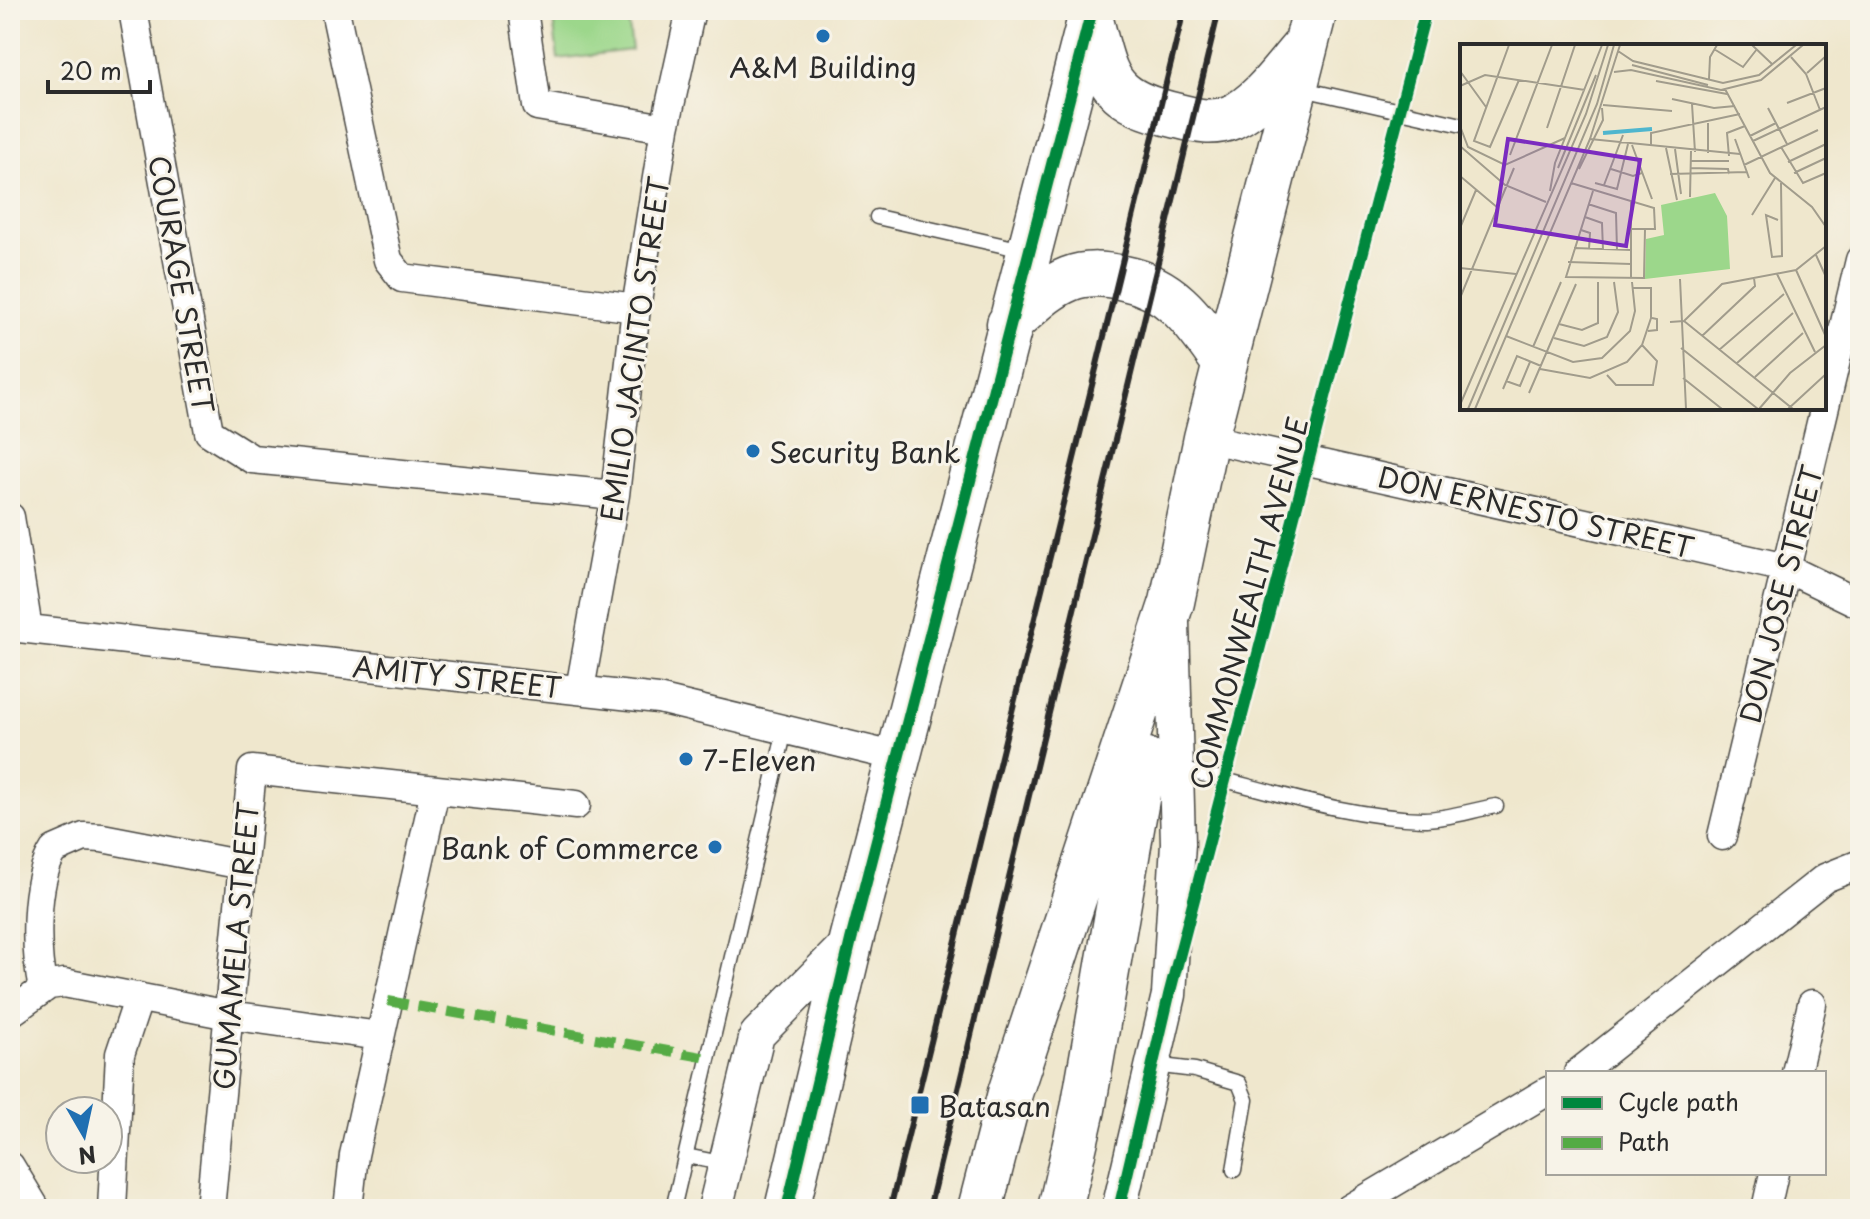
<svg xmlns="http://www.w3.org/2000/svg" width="1870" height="1219" viewBox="0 0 1870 1219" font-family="'Playpen Sans',sans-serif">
<rect width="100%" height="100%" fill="#f7f3e8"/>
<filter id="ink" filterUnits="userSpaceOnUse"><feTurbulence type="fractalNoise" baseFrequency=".0125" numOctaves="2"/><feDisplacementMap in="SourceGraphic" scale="16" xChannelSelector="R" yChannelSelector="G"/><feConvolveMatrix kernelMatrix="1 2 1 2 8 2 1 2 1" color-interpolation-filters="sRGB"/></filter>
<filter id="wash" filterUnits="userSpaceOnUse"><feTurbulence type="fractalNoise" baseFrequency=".006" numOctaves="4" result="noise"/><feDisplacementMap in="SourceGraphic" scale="32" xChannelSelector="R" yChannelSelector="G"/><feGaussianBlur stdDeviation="1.8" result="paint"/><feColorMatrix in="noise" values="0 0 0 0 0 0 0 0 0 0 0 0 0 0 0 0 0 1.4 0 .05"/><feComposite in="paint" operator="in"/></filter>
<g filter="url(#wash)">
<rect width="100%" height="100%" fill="#efe7cd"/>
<path fill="#9cd78b" stroke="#64815b" stroke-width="2" d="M552,10H627L632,50L558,59Z"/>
</g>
<g filter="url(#ink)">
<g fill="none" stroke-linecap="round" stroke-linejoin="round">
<g stroke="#484743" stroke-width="17">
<path id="service" d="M1298,88L1462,125
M877,217L1023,250
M1176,768C1258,786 1339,817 1423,819C1446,819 1473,810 1496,806
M1154,1065L1195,1070L1239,1083L1246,1100L1234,1170
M686,1156L726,1164
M673,1209L785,730"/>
</g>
<g stroke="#484743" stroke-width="31">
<path id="minor" d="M133,10L209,432L252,459L615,495
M335,10L388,260L402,278L636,308
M523,10L537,106L665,128
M1206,438L1786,568L1860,604
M10,517L28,629
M10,627L658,699L898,757
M580,689L615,495L636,308L665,128L691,10
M1722,836L1860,260
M43,989C35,952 33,882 54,850L84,837L102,838L243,865
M10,1013L49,985L64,983L229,1015L380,1036
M1578,1073L1825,878L1860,864
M1796,1073L1812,1004
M10,1166L36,1209
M112,1209L120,1054L139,997
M210,1209L252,770L576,805
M348,1209L354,1155L435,791
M1349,1209L1548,1091
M1766,1209L1774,1173"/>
</g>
<g stroke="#484743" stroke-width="37">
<path id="tertiary" d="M715,1209L757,1035L851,940
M1119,1209L1169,995L1178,843L1172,622"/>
</g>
<g stroke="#484743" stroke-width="47">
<path id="primary" d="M1090,16C1107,81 1107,100 1178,116C1197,121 1213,125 1232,117C1260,104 1282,72 1302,49
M1009,324C1027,309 1046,288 1069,279C1087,272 1105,274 1124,278C1175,288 1196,324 1225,364
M787,1209L851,940L1092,10
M980,1209L1010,1093L1172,602L1206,438L1315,10
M1060,1209L1083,1109L1144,759"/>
</g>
<use href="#service" stroke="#fff" stroke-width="14"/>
<use href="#minor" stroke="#fff" stroke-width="28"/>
<use href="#tertiary" stroke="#fff" stroke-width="34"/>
<use href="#primary" stroke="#fff" stroke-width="44"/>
<path stroke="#2b2b2b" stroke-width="6" d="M890,1209L1184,10
M929,1209L1219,10"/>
<path stroke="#54ab44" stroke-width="10" stroke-dasharray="20 10" stroke-linecap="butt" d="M388,1001L708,1058"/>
<g stroke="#f7f3e8" stroke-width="17">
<path id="cycleway" d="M787,1209L851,940L1092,10
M1119,1209L1169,995L1426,10"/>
</g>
<use href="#cycleway" stroke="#00873e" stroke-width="12"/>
</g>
</g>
<g fill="#1f6fb2" stroke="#f7f3e8" stroke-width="3">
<circle cx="823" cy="36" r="8"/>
<circle cx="753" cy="451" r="8"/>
<circle cx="686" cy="759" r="8"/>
<circle cx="715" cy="847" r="8"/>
<rect x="910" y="1095" width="20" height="20" rx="4"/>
</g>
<g text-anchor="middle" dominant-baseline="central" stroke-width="6" stroke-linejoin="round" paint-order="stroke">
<g font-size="28" fill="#2b2b2b" stroke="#f7f3e8" text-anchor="start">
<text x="823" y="66" text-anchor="middle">A&amp;M Building</text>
<text x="769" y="451">Security Bank</text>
<text x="702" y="759">7-Eleven</text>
<text x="699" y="847" text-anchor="end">Bank of Commerce</text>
<text x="938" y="1105">Batasan</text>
</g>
<g font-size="28" fill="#2b2b2b" stroke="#f7f3e8">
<text transform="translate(182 284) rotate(80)">COURAGE STREET</text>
<text transform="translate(634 349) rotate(-82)">EMILIO JACINTO STREET</text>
<text transform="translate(1536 511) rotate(13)">DON ERNESTO STREET</text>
<text transform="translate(1780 594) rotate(-76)">DON JOSE STREET</text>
<text transform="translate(1248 603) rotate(-75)">COMMONWEALTH AVENUE</text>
<text transform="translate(457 676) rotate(6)">AMITY STREET</text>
<text transform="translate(235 946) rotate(-85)">GUMAMELA STREET</text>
</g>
</g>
<g transform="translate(1460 44)">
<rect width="366" height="366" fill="#efe7cd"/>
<path d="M255,149L267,172L270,225L185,235L186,195L204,191L201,161Z" fill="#9cd78b"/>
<path fill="none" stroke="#4fb6ce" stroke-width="4" d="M143,89L192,85"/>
<path fill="none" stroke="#a19c8c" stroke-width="2" d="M49,1L14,97L30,103L59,36M292,1L312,20M254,5L283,23L297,5M158,7L173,17L263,39L299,31L336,1M331,13L346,30L360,66M172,21L248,41M0,27L26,63M154,28L171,26L261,46L301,36L343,1M347,29L366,12M249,35L250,13L257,1M196,37L267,50M0,42L25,31L125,46M265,45L310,129L352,163L366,183M212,55L254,64L275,62M327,59L366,44M232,60L235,108M143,61L212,67M308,64L327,100M0,82L8,103L45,121L105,94M87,84L115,1M290,92L316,79M130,95L280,110M275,95L289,134M293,97L366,63M172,101L192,155M0,102L45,141L86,158M191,102V89L280,70M321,103L343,139L366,129M206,104L217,156M215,105L221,150M248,109V79M50,111L92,1M269,112L267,89L285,82M231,117H269M328,118L366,100M284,121L358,86M98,124L136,31M230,124L268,125L269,130M119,125L143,76L142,64M151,125L173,132L182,129M334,129L366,114M210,130L287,128M0,132L38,164M111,139L194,164L195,185H171M135,139L157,145L168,100M144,141L163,91M90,147L95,119L142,1M133,147L106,233L184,234L185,185M230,153L231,107M128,160L156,169L157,206M292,171L315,134M125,173L142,179L143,206M318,176L306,171L312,213L322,212L321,139M0,184L16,146M121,186L130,189L129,205M114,204L171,206M356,211L366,233M108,218L171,220M0,224L56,230M336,226L366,293M317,230L355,308M171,234V157M220,235L226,365M0,254L54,124M224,277L333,365M210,278L224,277L262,240L336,226L366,202M99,280L122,286L138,279V238M188,287L197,286V275L192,274M46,292L113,318L142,314L170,287L175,267L172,238M242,292L295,242L294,234M94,294L124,302L147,293L158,268L154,238M73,303L101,238M221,304L298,365M259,306L324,250M277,319L333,269M80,325L130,334L167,318L182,301L191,274V244H172M147,331L156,341H193L197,317L182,301M295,333L343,289M223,334L262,365M46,337L60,342L70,318M43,345L57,312L81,322M69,349L116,240M0,361L126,70L148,1M8,365L137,60L154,1M15,365L130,95L160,1M299,365L330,329L366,301M328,365L366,330"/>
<path fill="#7b2cbf" fill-opacity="0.15" stroke="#7b2cbf" stroke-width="4" d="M48,95L180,116L166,202L35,181Z"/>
<rect width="366" height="366" fill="none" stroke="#2b2b2b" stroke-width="4"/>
</g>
<rect width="1870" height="1219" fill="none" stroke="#f7f3e8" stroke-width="40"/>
<rect x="1546" y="1071" width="280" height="104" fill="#f7f3e8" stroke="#a5a39c" stroke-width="2"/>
<rect x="1562" y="1097" width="40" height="12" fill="#00873e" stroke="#a5a39c" stroke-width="2"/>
<text x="1618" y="1111" font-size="24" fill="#2b2b2b">Cycle path</text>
<rect x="1562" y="1137" width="40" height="12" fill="#54ab44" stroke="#a5a39c" stroke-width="2"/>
<text x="1618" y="1151" font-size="24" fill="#2b2b2b">Path</text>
<g transform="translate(84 1135) rotate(171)"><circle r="38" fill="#f7f3e8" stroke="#a5a39c" stroke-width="2"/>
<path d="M0-6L14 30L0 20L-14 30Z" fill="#1f6fb2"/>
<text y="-12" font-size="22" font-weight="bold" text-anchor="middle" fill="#2b2b2b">N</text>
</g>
<path d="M48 80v12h102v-12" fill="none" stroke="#2b2b2b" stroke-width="4"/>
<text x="60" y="80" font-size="24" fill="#2b2b2b" stroke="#f7f3e8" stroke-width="6" paint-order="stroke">20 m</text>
</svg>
